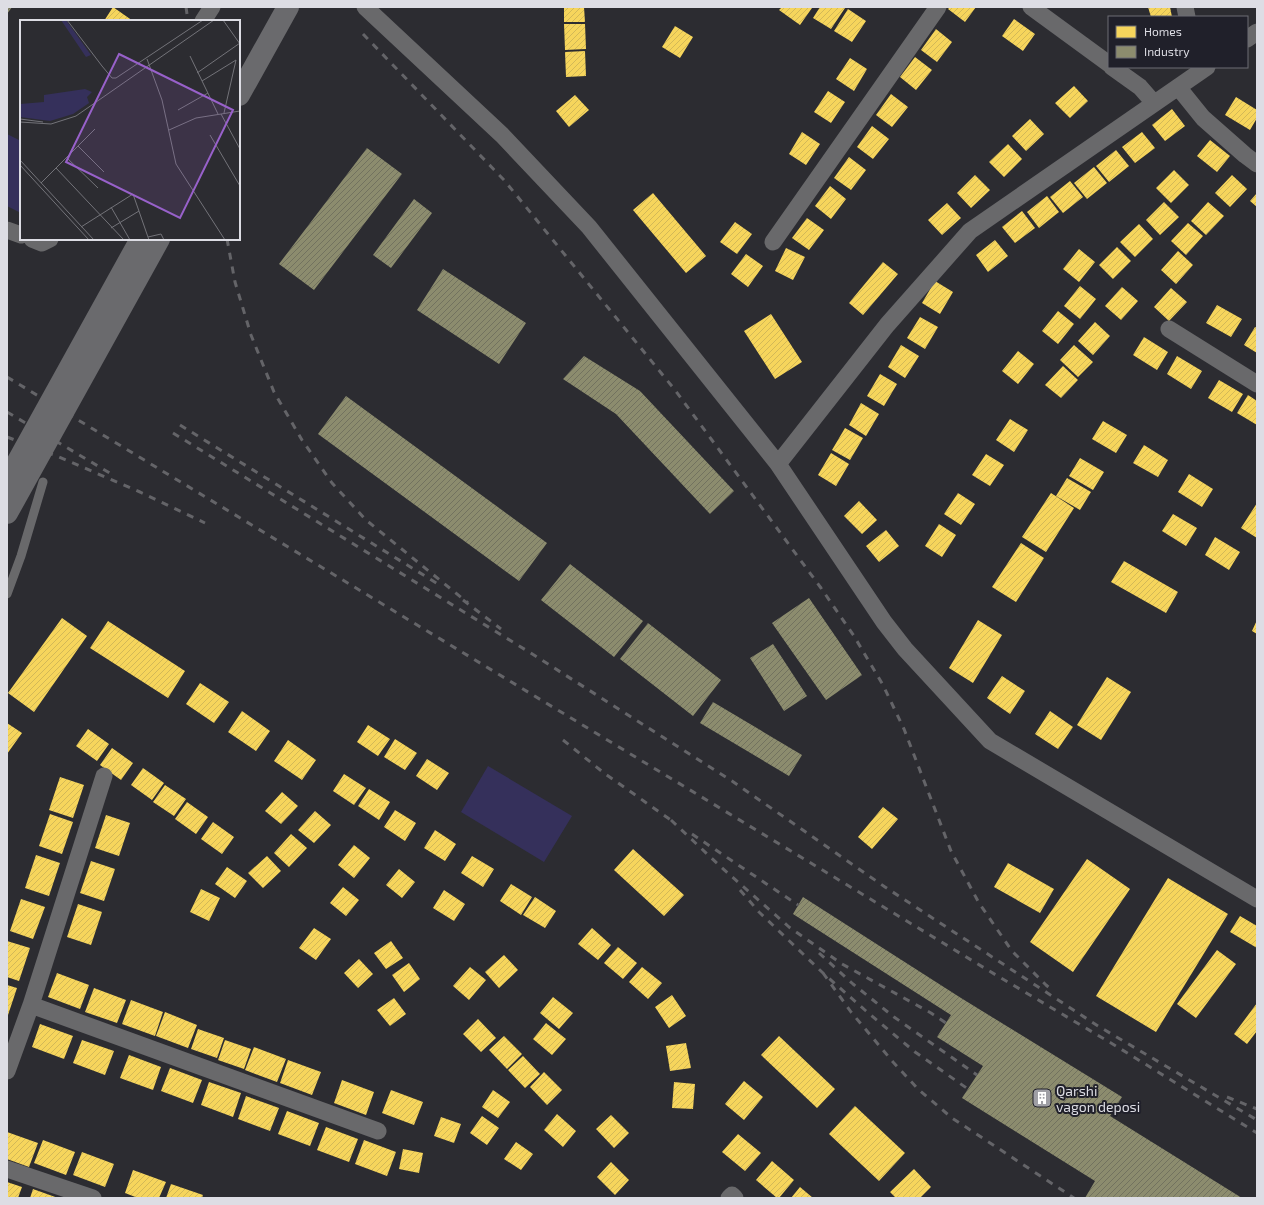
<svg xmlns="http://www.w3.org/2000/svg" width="1264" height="1205" viewBox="0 0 1264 1205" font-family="'Exo 2',sans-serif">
<defs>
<pattern id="homes-hatch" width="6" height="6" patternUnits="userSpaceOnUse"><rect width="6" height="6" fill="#f6d55c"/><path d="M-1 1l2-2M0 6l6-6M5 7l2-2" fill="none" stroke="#d2b857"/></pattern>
<pattern id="industry-hatch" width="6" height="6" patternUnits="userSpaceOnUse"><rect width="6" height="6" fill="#8c8c6e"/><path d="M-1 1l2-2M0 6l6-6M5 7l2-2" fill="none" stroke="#72725f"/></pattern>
</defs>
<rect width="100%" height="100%" fill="#2c2c31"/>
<path fill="#35305b" d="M7,134L21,141V213L7,206Z
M488,766L572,816L544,862L461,812Z"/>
<path fill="url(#homes-hatch)" d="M113,7L133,21H104Z
M564,7H584L585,22H564Z
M782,7H811L812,8L800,25L779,10Z
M820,7H843L845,8L831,29L813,18Z
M950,7H976L965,22L948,9Z
M1148,7H1170L1172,17H1151Z
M848,9L866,21L852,42L834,31Z
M1014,19L1035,34L1023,51L1002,36Z
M564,24H585L586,49L565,50Z
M675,26L693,37L680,58L662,47Z
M936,29L952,42L937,62L921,50Z
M585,51L586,76L566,77L565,52Z
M915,57L932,70L916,90L900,77Z
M850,58L867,69L854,91L836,79Z
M1074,86L1088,101L1070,118L1055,103Z
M828,91L845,102L831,123L814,112Z
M891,94L908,107L892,127L876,115Z
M575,95L589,110L569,127L556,111Z
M1236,97L1257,110V118L1250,130L1225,115Z
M1172,109L1185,126L1165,141L1152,125Z
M1030,119L1044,134L1026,151L1012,136Z
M872,126L889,139L873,159L857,147Z
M802,132L820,144L806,165L789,154Z
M1142,132L1155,148L1135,163L1122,147Z
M1210,140L1230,156L1217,172L1197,156Z
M1008,144L1022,159L1004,177L989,162Z
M1116,150L1129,166L1109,182L1096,166Z
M849,157L866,170L851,190L834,178Z
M1094,167L1107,183L1087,199L1074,183Z
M1174,170L1189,185L1171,203L1156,188Z
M975,175L990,190L971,208L957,193Z
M1232,175L1247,189L1230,207L1215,193Z
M1070,181L1083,197L1063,213L1050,197Z
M830,186L846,199L831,219L815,206Z
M653,193L706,256L686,273L633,210Z
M1257,193V207L1250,201Z
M1047,196L1059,212L1039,228L1027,212Z
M1164,202L1179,217L1160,235L1146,220Z
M1208,202L1224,216L1206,235L1191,221Z
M947,203L961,218L942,235L928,220Z
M1022,211L1035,228L1015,243L1002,227Z
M807,218L824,230L809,250L792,238Z
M735,222L752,234L737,254L720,242Z
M1188,223L1203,236L1186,255L1171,241Z
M1139,224L1153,239L1135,257L1120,242Z
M995,240L1008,256L988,272L976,255Z
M1117,247L1131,261L1113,279L1099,265Z
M786,248L805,257L793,280L775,271Z
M1079,249L1095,262L1079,282L1063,269Z
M1178,251L1193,265L1176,284L1161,270Z
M746,254L763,266L748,287L731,274Z
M883,262L898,274L863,315L849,303Z
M935,281L953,292L940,314L922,303Z
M1080,286L1096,299L1080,319L1064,306Z
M1122,287L1138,301L1121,320L1105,306Z
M1171,288L1187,302L1169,321L1154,307Z
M1217,305L1242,319L1231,337L1206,323Z
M1058,311L1074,324L1058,344L1042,331Z
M771,314L802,362L775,379L744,331Z
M920,317L938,327L925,349L907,338Z
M1095,322L1110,336L1093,355L1078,341Z
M1255,327L1257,328V353L1244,345Z
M1144,337L1168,352L1157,370L1133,355Z
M901,345L919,356L905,378L888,367Z
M1074,345L1093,362L1078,377L1060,360Z
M1018,351L1034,364L1018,384L1002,371Z
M1177,356L1202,371L1191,389L1167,374Z
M1063,366L1078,380L1061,398L1045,385Z
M880,374L897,384L884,406L867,396Z
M1219,380L1243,394L1232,412L1208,398Z
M1248,395L1257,401V425L1237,413Z
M861,403L879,414L866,436L849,425Z
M1010,419L1028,430L1014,452L996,440Z
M1103,421L1127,435L1116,453L1092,439Z
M845,428L863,438L850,460L832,450Z
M1144,445L1168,460L1158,477L1133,463Z
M831,453L849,464L836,486L818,475Z
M986,454L1004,465L990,486L972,475Z
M1080,458L1104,472L1093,490L1069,476Z
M1189,474L1213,489L1202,507L1178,492Z
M1067,478L1091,492L1080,510L1056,496Z
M958,493L975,504L961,525L944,514Z
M1051,493L1074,508L1046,552L1022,537Z
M859,501L877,520L862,534L844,516Z
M1257,503V538L1241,528Z
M1173,514L1197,528L1186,546L1162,531Z
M939,524L956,535L942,557L925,546Z
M886,530L899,546L879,562L866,546Z
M1215,537L1240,552L1229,570L1205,555Z
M1021,543L1044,558L1016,602L992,587Z
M1124,561L1178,592L1166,613L1111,582Z
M62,618L87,636L34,712L8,693Z
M978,620L1002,635L973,683L949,668Z
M1257,620V634L1252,631Z
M108,621L185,671L168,698L90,648Z
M1002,676L1025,691L1010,714L987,698Z
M1107,677L1131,692L1101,740L1077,725Z
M200,683L229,702L214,723L186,704Z
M242,711L270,731L256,751L228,732Z
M1050,711L1073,727L1058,749L1035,734Z
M7,723L22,733L7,754Z
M368,725L390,739L378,756L357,742Z
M88,729L109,744L97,761L76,746Z
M395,739L417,753L405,770L384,757Z
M288,740L316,760L302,780L274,761Z
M112,748L133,763L121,780L100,765Z
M427,759L449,773L437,790L416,776Z
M143,768L164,783L152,800L131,785Z
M344,774L366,788L354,805L333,791Z
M60,777L84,785L73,818L49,810Z
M165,785L186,799L174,816L153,802Z
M369,789L390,802L379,820L358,806Z
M282,792L298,806L281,824L265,811Z
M187,802L208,817L196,834L175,819Z
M883,807L898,819L872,849L858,837Z
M395,810L416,823L405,841L384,827Z
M315,811L331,825L314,843L298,830Z
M50,814L73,822L62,854L39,846Z
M106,815L130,823L119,856L95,848Z
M213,822L234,837L222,854L201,839Z
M435,830L456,844L445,861L424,848Z
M291,834L307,848L289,867L274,853Z
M354,845L370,858L354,878L338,865Z
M633,849L684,895L664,916L614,870Z
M36,855L60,863L49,896L25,888Z
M267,856L281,871L263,888L248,873Z
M472,856L494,869L483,887L461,873Z
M1087,859L1130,889L1073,972L1030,942Z
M91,861L115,869L104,901L80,893Z
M1008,863L1054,889L1040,913L994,887Z
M227,867L247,881L235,898L215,884Z
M399,869L415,882L402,898L386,885Z
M1168,878L1228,914L1156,1032L1096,996Z
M511,884L532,897L521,915L500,901Z
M343,887L359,900L346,916L330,903Z
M201,889L220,898L209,921L190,912Z
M444,890L465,904L454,921L433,908Z
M535,897L556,911L545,928L523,915Z
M21,899L45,907L33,939L10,931Z
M78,904L102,912L91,945L67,937Z
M1240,916L1257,926V948L1230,932Z
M314,928L331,939L316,960L299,948Z
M592,928L611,945L598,960L578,944Z
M7,941L30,948L19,981L7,977Z
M391,941L403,958L386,969L374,953Z
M618,947L637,963L623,979L604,963Z
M1217,950L1236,964L1196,1018L1177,1004Z
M504,955L518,970L499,988L485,972Z
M359,959L373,974L358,988L344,973Z
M409,963L420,979L404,992L392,975Z
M470,967L486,980L469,1000L453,986Z
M642,967L662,983L648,999L629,982Z
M57,973L89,985L80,1009L48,997Z
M7,985L17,988L7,1018Z
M94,988L126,1000L117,1023L85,1012Z
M672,995L686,1016L669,1028L655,1007Z
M553,997L573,1013L559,1029L540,1013Z
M394,998L406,1014L390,1026L377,1010Z
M131,1000L163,1012L155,1036L122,1024Z
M1257,1003V1031L1247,1044L1234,1034Z
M165,1012L197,1025L188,1048L156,1036Z
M478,1019L496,1038L481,1052L463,1034Z
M546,1023L566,1039L552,1055L533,1039Z
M40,1024L73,1036L64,1059L32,1047Z
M198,1029L224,1038L217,1058L191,1049Z
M504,1036L522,1054L507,1069L489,1050Z
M779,1036L835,1089L817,1108L761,1055Z
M82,1040L114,1051L105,1075L73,1063Z
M225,1040L251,1049L244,1069L218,1060Z
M686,1043L691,1068L670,1071L666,1046Z
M254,1047L286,1059L277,1082L245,1070Z
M129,1055L161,1067L153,1090L120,1078Z
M523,1056L540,1074L525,1088L508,1070Z
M288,1060L321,1072L312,1095L280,1083Z
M170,1068L202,1080L193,1103L161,1091Z
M544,1072L562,1090L547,1105L530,1087Z
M342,1080L374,1092L366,1115L334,1103Z
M744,1081L763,1097L744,1120L725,1104Z
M209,1082L241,1093L233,1117L201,1105Z
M674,1082L695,1084L693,1109L672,1108Z
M391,1090L423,1102L414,1125L382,1113Z
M493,1090L510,1102L498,1118L482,1107Z
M246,1096L279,1108L270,1131L238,1119Z
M855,1106L905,1153L879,1181L829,1134Z
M287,1111L319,1123L310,1146L278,1134Z
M557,1114L576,1131L563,1147L544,1130Z
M611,1115L629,1133L614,1148L596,1129Z
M482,1116L499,1128L487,1145L470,1133Z
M441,1117L461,1124L454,1143L434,1136Z
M326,1127L358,1139L349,1162L317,1150Z
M7,1132L38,1143L29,1167L7,1159Z
M738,1134L761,1153L745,1171L722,1152Z
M43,1140L75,1152L66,1175L34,1163Z
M364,1140L396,1152L387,1176L355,1164Z
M516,1142L533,1154L521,1170L504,1159Z
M403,1149L423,1153L419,1173L399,1169Z
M82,1152L114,1164L105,1187L73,1175Z
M772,1161L794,1180L779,1198H777L756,1180Z
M611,1162L629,1180L615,1195L597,1177Z
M914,1169L931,1187L920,1198H896L890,1192Z
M133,1170L166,1182L159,1198H138L125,1193Z
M7,1182L22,1187L18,1198H7Z
M171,1184L203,1195L202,1198H166Z
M800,1187L813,1198H791Z
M33,1189L58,1198H30Z"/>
<path fill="url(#industry-hatch)" d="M7,7H12L7,14Z
M367,148L402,174L314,290L279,264Z
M414,199L432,213L391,268L373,255Z
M443,269L526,323L499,364L417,310Z
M584,356L640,391L734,491L710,514L616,414L563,379Z
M346,396L547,543L519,581L318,434Z
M570,564L643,621L614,657L541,600Z
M809,598L862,675L826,700L772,623Z
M648,623L721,680L693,716L620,659Z
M773,644L807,696L784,711L750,658Z
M713,702L802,755L789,776L700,723Z
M803,897L961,998L1122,1097L1110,1116L1242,1198H1085L1095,1181L962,1098L983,1066L937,1037L951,1015L793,914Z"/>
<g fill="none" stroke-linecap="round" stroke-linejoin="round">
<path stroke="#69696b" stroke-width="9" d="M7,594L21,556L43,482"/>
<path stroke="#69696b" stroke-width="17" d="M365,7L502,135L589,227L778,464L884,622L905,649L990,741L1257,899
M1031,7L1109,64
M1185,7L1187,17
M203,21L212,7
M1247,39L1257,32
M1112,67L1140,87L1154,103
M1178,87L1203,118L1245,155L1257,164
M7,230L21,235
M32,239L42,243L50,239
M773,242L938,7
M1169,329L1257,384
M778,464L887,325L970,231L1207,67
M31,1005L378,1131
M7,1071L31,1005L104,776
M7,1169L93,1198
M729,1198L732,1195L735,1198"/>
<path stroke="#6a6a6d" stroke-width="22" d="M239,95L288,7"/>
<path stroke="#646468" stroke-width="3" stroke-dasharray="7 7" stroke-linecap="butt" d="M186,7L188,21
M363,34L504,180L675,390L821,588L854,636L883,685L904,729L951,851L979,903L1012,951L1046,985L1052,990
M227,239L235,282L251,335L274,392L302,440L332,483L366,520L468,603
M7,377L996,975L1111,1043L1257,1133
M7,412L113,475
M180,425L438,584
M173,433L529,652L732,781L885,887L1098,1026L1257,1120
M7,437L59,457L140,492L205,523
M463,600L501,629
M563,740L604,773L675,823
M671,820L721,867L789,927L842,964L931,1013L946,1023
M692,834L798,905
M740,890L759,912L823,973L866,1011L915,1052L968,1089
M819,953L853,984L894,1017L977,1075
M823,973L851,1012L893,1062L918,1089L952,1118L1074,1198
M1227,1097L1257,1109"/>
<path stroke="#6a6a6d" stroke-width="22" d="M7,481L141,239
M7,513L159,239"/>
</g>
<defs>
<g id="building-square" transform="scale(1)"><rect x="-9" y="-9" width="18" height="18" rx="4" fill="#9f9fa5" stroke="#20202a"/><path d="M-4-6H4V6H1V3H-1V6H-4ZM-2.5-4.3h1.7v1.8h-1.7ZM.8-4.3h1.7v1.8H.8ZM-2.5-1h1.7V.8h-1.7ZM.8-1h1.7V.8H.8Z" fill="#fff"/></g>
</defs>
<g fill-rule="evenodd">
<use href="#building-square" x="1042" y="1098"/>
</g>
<g text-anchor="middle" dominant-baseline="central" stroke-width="4" stroke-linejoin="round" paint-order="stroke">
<g font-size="14" fill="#dddde4" stroke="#20202a" text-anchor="start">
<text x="1056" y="1090">Qarshi<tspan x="1056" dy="16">vagon deposi</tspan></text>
</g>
</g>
<g transform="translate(20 20)">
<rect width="220" height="220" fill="#2c2c31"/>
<path d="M41,0H46L71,35L66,37ZM65,69L72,72L67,77L69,83L53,94L30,101L0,97V84L24,82V75Z" fill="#35305b"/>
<path fill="none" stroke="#737379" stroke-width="1" d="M47,0L82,46L92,58H96L183,0M203,0L220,24M170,36L198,94M127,39L142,80L156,144L205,220M177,53L220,23M182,61L216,40L204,93M158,90L188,73M201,94L220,129M0,99L23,102M0,102L31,104L56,96L194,0M149,110L176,98L220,91M190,115L220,166M58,126L84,152M46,137L78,168M0,140L74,220M0,145L69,220M36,148L104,220M21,163L75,109M91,187L110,220M61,207L113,174L129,220M91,208L119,191M128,217L141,214L144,220"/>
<path fill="#9861ca" fill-opacity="0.15" stroke="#9861ca" stroke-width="2" d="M99,34L213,90L160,198L46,142Z"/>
<rect width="220" height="220" fill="none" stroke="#dddde4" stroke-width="2"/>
</g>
<rect width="1264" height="1205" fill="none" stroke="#dddde4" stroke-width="16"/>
<rect x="1108" y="16" width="140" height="52" fill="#20202a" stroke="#6c6c74"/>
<rect x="1116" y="26" width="20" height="12" fill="#f6d55c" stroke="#6c6c74"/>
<text x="1144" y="36" font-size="12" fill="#dddde4">Homes</text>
<rect x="1116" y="46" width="20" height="12" fill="#8c8c6e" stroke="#6c6c74"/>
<text x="1144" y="56" font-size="12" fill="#dddde4">Industry</text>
</svg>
